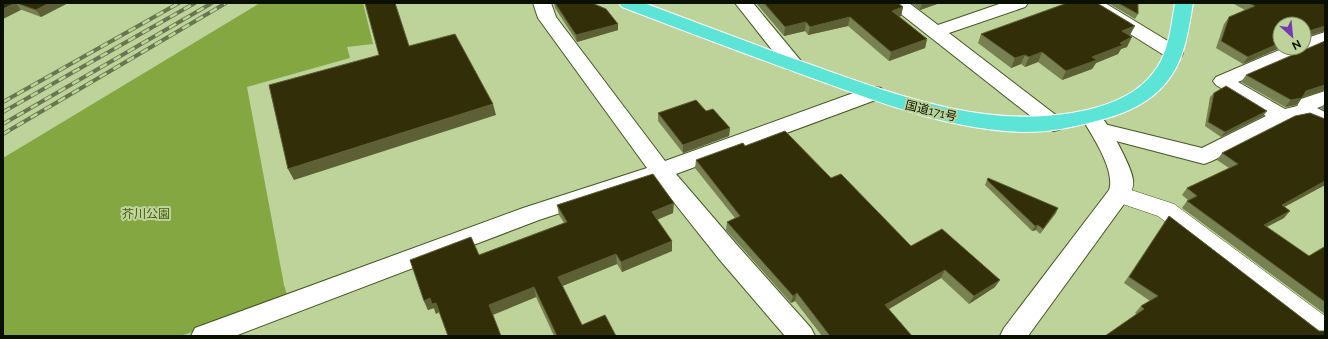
<svg xmlns="http://www.w3.org/2000/svg" width="1328" height="339" viewBox="0 0 1328 339" font-family="Raleway,'Noto Sans JP',sans-serif">
<rect width="100%" height="100%" fill="#bdd39a"/>
<path fill="#85a741" d="M260,3H363L373,44L347,47L350,58L247,87L284,285L288,298L181,336H3V158Z"/>
<g fill="none" stroke-linecap="round" stroke-linejoin="round">
<g stroke="#455723" stroke-width="1">
<path id="pedestrian" d="M1119,186L1174,204L1325,316V336H1312L1158,216L1111,200L1108,194L1111,188Z"/>
</g>
<g stroke="#455723" stroke-width="2">
<path id="minor" d="M533,3H551L556,17L665,161L867,88L874,87L881,88L884,93L881,98L676,174L737,245L811,328L815,336H785L719,259L657,181L539,220L235,336H191L195,328L523,208L647,168L538,18Z
M735,3H753L801,61L803,65L801,69L794,71L787,69Z
M889,3H909L938,25L1002,3H1028L1025,7L949,33L1061,119L1064,124L1061,129L1054,131L1047,129L892,7Z
M1084,3H1105L1181,49L1183,53L1181,57L1174,59L1167,57L1087,7Z
M1325,32V44L1238,82L1285,109L1297,106L1301,99L1325,91V105L1317,108L1325,112V127L1304,118L1289,122L1212,161L1204,164L1093,135L1090,130L1093,125L1100,123L1202,148L1266,116L1216,85L1213,81L1216,77L1284,48H1304V39Z"/>
</g>
<g stroke="#455723" stroke-width="2">
<path id="tertiary" d="M1091,110C1094,111 1097,111 1099,114C1108,123 1132,167 1133,180C1134,187 1131,193 1127,200L1028,336H1000L1004,328L1109,190C1116,170 1091,134 1081,117L1084,112Z"/>
</g>
<g stroke="#fff" stroke-width="2">
<path id="trunk" d="M619,3H644C698,23 752,44 806,63C896,95 990,132 1087,110C1112,104 1138,93 1153,73C1169,54 1171,26 1175,3H1193C1188,32 1185,61 1165,84C1148,104 1122,115 1096,121C1074,127 1051,132 1027,132C953,131 881,103 812,78C748,55 685,31 622,7Z"/>
</g>
<use href="#pedestrian" fill="#fff" fill-rule="evenodd"/>
<use href="#minor" fill="#fff" fill-rule="evenodd"/>
<use href="#tertiary" fill="#fff" fill-rule="evenodd"/>
<use href="#trunk" fill="#5ce4d7" fill-rule="evenodd"/>
<g stroke="#677650" stroke-width="4">
<path id="rail" d="M3,102L179,3
M3,112L195,3
M3,124L212,3
M3,134L226,3"/>
</g>
<use href="#rail" stroke="#bdd39a" stroke-width="2.5" stroke-dasharray="8" stroke-linecap="butt"/>
</g>
<path fill="#788151" d="M3,3H68L41,17Z
M554,3H592L618,24V30L577,42L555,8Z
M756,3H898L903,7L901,16L899,17L927,39L925,48L889,61L848,26L808,35L805,31L784,36Z
M911,3H940L920,10Z
M1108,3H1138V14L1135,19Z
M1232,3H1325V31L1308,36V40L1304,45V24H1280V48L1243,64L1216,48L1224,24L1229,17L1245,10Z
M981,34L1130,35L1127,47L1121,49L1118,54L1096,63L1092,69L1062,80L1038,62L1025,67L1021,64L1011,68L978,43Z
M1246,75L1325,90L1302,97L1296,105L1285,107L1241,82Z
M1214,93L1263,116L1221,137L1205,126L1210,97Z
M1325,103V111L1321,108Z
M706,111L730,128L729,136L683,153L658,121V113Z
M1325,119V185L1284,207V218L1267,227L1309,256L1325,248V314L1182,208L1187,201L1188,200L1182,195L1187,188L1229,168L1217,160L1222,153Z
M745,146L831,178L911,246L995,287L969,304L941,278L889,309L912,336H822L795,301L791,303L726,230L727,222L735,218L695,168L696,160Z
M987,180L1058,208L1040,234L1036,230L1032,231L985,185Z
M557,205L673,213L657,219L672,251L622,272L617,264L562,286L582,325L616,336H554L536,297L493,315L439,312L436,314L434,308L428,310L424,301L479,255L564,223L559,215Z
M1169,216L1319,331L1325,336L1137,314L1135,313L1141,306L1150,301L1124,283L1164,223Z"/>
<path fill="#5c6034" d="M16,3L21,10L3,19V9Z
M49,3H68L41,17L36,10Z
M922,3H940L920,10Z
M903,7L901,16L890,20L892,11Z
M850,17L848,26L808,35L810,27Z
M806,22L805,31L784,36L785,27Z
M618,24V30L577,42L576,35Z
M1135,26L1130,35L1117,40L1122,31Z
M1325,26V31L1304,37L1309,31Z
M1132,37L1127,47L1121,49L1118,54L1096,63L1092,69L1062,80L1066,71L1092,57Z
M927,39L925,48L889,61L891,52Z
M1280,43V48L1243,64L1248,57Z
M1042,52L1038,62L1025,67L1029,57Z
M1025,55L1021,64L1011,68L1015,58Z
M1325,85V90L1301,98L1306,91Z
M1302,98L1296,105L1285,107L1291,100Z
M493,104L496,115L294,180L288,169Z
M1267,111L1263,116L1221,137L1225,132Z
M730,128L729,136L683,153V145Z
M1325,181V185L1275,212L1282,205Z
M674,203L673,213L652,222V212Z
M1058,208L1056,213L1040,234L1043,229Z
M1290,211L1284,218L1258,231L1264,225Z
M1038,225L1036,230L1032,231L1035,226Z
M672,241V251L622,272L621,262Z
M616,254L617,264L560,287L558,277Z
M945,270L941,278L882,313L885,305Z
M1000,280L995,287L969,304L974,296Z
M534,287L536,297L492,315L489,305Z
M797,293L795,301L791,303L793,296Z
M430,298L436,303L439,312L436,314L434,308L428,310L424,301Z"/>
<path fill="#322f08" stroke="#5c6034" d="M3,3H15L3,9Z
M16,3H49L36,10Z
M365,3H395L409,46L455,34L493,104L288,169L269,85L379,55Z
M555,3H592L606,9L618,24L576,35Z
M764,3H898L903,7L892,11L927,39L891,52L850,17L810,27L806,22L785,27Z
M1067,3H1097L1135,26L1122,31L1132,37L1120,43L1123,45L1092,57L1097,60L1066,71L1042,52L1029,57L1025,55L1015,58L981,34Z
M1118,3H1138V14Z
M1248,3H1325V26L1309,31L1308,40H1304V24H1280V43L1248,57L1221,41L1229,17L1255,6Z
M1325,41V85L1306,91L1302,98L1291,100L1246,75Z
M1226,86L1267,111L1225,132L1208,122L1214,93Z
M696,100L706,111L713,109L730,128L683,145L658,113Z
M1310,113L1325,119V181L1282,205L1290,211L1264,225L1309,256L1324,247L1325,248V302L1187,201L1197,196L1187,188L1238,164L1222,153L1295,116Z
M785,131L831,178L841,174L911,246L942,229L1000,280L974,296L945,270L885,305L912,336H830L797,293L793,296L727,222L740,216L696,160L743,143L745,146Z
M653,174L674,203L652,212L672,241L621,262L616,254L558,277L582,325L605,315L616,336H556H557L534,287L489,305L501,336H448L436,303L432,304L430,298L424,301L410,260L471,237L479,255L567,222L557,205Z
M988,178L1058,208L1043,229L1038,225L1035,226L987,180Z
M1169,216L1319,331H1325V336H1105L1144,309L1141,306L1158,296L1129,277Z"/>
<g text-anchor="middle" dominant-baseline="central" stroke-width="4" stroke-linejoin="round" paint-order="stroke">
<g font-size="12" fill="#091000" stroke="#bdd39a">
<text transform="translate(931 111) rotate(14)">国道171号</text>
</g>
<g font-size="12" fill="#465c10" stroke="#bdd39a">
<text x="146" y="214">芥川公園</text>
</g>
</g>
<rect width="1328" height="339" fill="none" stroke="#091000" stroke-width="8"/>
<g transform="translate(1292 36) rotate(153)"><circle r="19" fill="#bdd39a" stroke="#75855c"/>
<path d="M0-3L7 15L0 10L-7 15Z" fill="#7739ae"/>
<text y="-6" font-size="11" font-weight="bold" text-anchor="middle" fill="#091000">N</text>
</g>
</svg>
